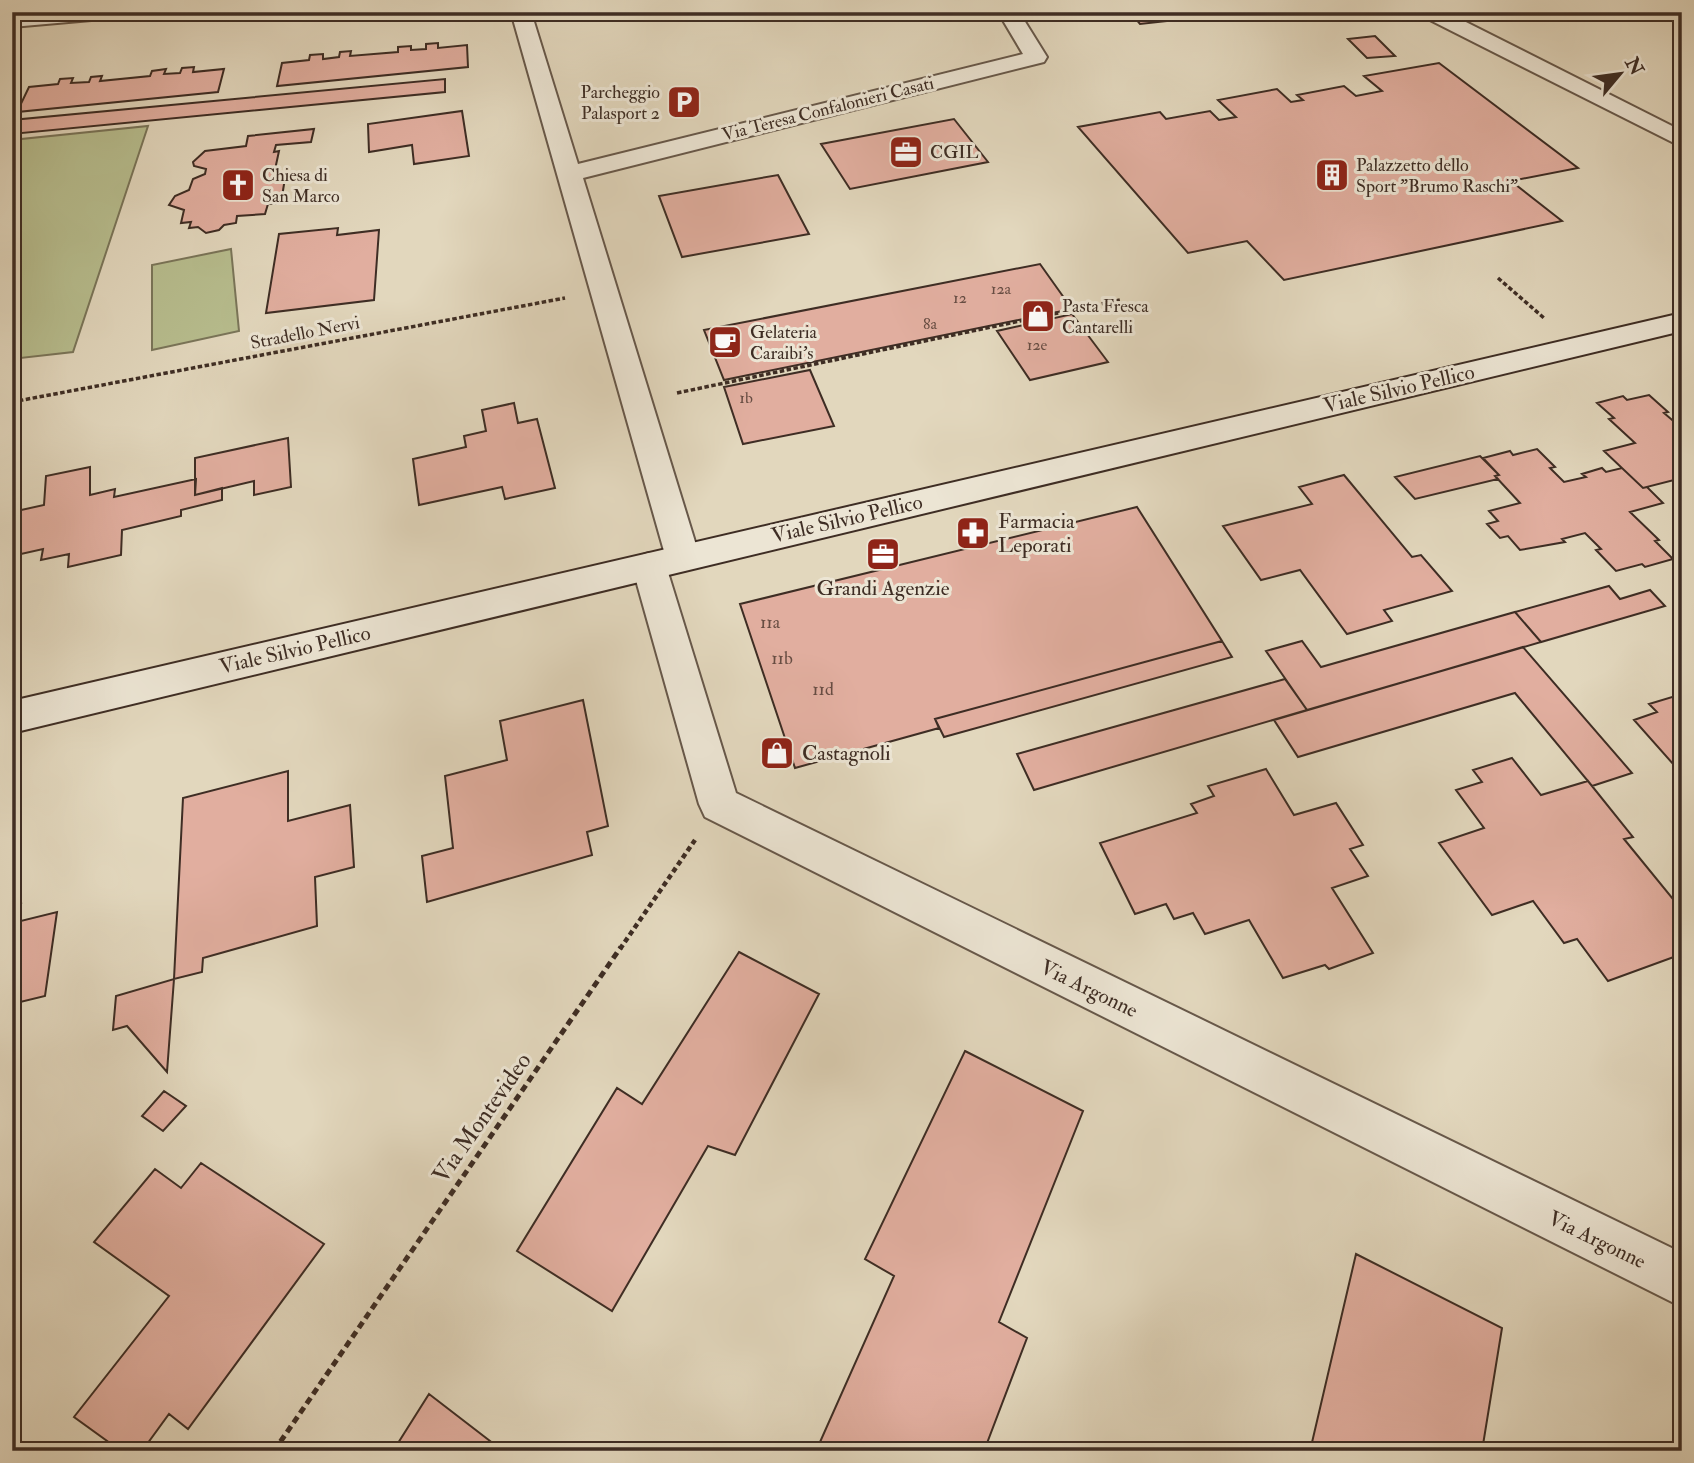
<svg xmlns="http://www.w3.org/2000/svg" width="1694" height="1463" viewBox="0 0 1694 1463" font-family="'IM FELL Double Pica',serif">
<rect width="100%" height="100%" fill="#e2d7bd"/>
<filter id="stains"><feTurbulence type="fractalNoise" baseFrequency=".00286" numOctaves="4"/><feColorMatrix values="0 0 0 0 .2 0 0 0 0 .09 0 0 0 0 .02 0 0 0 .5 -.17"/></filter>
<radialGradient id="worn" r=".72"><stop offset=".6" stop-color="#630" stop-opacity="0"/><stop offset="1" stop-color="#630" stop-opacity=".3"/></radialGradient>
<path fill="#b7bd8e" stroke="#7a7559" stroke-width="2" d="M148,126L73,352L12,359V140Z
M231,249L239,331L152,350V265Z"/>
<path fill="#e1ae9f" stroke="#3e2d24" stroke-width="2" d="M1130,12H1200L1204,17L1140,24Z
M1375,36L1395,56L1367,58L1348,39Z
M438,43V48L467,45L468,67L277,86L282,63L309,60L310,55L323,54V59L339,57L340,52L351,51L350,56L398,52V47L411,46V50L426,49V44Z
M1439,63L1578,168L1511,181L1562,221L1284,280L1247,241L1188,253L1078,127L1160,112L1166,119L1210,111L1219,120L1236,117L1218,100L1277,89L1291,102L1303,100L1297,95L1344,86L1356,96L1382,91L1364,76Z
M194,67L193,72L224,69L218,92L17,112L29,87L58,84L60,79L73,78L71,83L89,82L91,77L102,76L100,81L150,76L152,71L166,69L164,74L180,73L182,68Z
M445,79V92L12,134V120Z
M462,111L469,156L414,164L412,145L369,152L368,124Z
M954,119L988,162L850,189L821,144Z
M314,129L311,142L276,145L274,152L279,151L273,179L285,178L281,203L268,204L265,214L237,216L236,223L224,225L219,230L206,233L198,227L189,228L191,222L181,223L184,210L169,205L175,196L189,190L193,179L205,174L206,169L194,166L193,162L205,151L246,146L248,136Z
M778,175L809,234L682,257L659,196Z
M338,228L337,235L379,230L374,300L266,313L279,234Z
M1040,264L1072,309L724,380L704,330Z
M1072,314L1108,362L1030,380L997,331Z
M810,370L834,426L743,444L724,387Z
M1649,395L1668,412L1664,413L1678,425L1682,424V478L1643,488L1604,451L1635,443L1609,419L1614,418L1597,403L1623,396L1627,400Z
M514,403L518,423L537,419L555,488L505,499L502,487L419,505L413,459L466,447L464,436L486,431L482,410Z
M288,438L291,487L254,495V481L195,495V458Z
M1537,449L1555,467L1550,468L1564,482L1586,477L1582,474L1602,468L1606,472L1622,468L1643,488L1647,487L1663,503L1630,512L1659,540L1655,541L1673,559L1645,567L1642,564L1616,571L1596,550L1601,549L1585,533L1562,539L1565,542L1520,550L1508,536L1500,538L1487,524L1498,521L1489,511L1520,503L1495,476L1499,475L1483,458L1510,451L1513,455Z
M1480,456L1499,475L1495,476L1498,479L1415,499L1395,477Z
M90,467V495L115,489L114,497L196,479L195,495L222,488V500L181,510V516L122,530L121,555L68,567L69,554L41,560L43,549L12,556V512L44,505L46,476Z
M1344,475L1412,557L1421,555L1452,591L1384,610L1392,621L1347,634L1300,570L1261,580L1223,526L1312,504L1299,487Z
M1137,507L1222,641L935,719L939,728L795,768L740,604Z
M1609,586L1620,599L1650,590L1665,606L1541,642L1515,612Z
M1515,612L1541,642L1307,710L1266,651L1302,641L1321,667Z
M1222,641L1232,657L944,737L935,719Z
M1523,647L1632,773L1592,786L1515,693L1298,757L1274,720Z
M1285,679L1307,710L1034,790L1017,754Z
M1682,694V774L1634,720L1657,712L1649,704Z
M583,700L608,826L587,832L592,855L427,902L422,856L453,848L445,776L507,760L500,721Z
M1512,758L1541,795L1588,781L1633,837L1624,839L1682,910V954L1608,981L1577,939L1564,943L1533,901L1492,915L1439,843L1484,828L1456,790L1482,782L1473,770Z
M1266,769L1294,815L1336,803L1363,845L1350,849L1368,876L1332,888L1373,953L1329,969L1325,965L1283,978L1249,920L1205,934L1193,913L1174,919L1166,904L1135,914L1100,843L1197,813L1191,804L1214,796L1208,786Z
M288,771V821L350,805L354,867L315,877L317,926L203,958L202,972L174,979L183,798Z
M21,904L17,922L57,912L45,996L12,1004V906Z
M739,952L819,994L735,1155L708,1146L612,1311L517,1251L617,1088L642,1104Z
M174,979L167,1072L127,1026L113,1030L116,996Z
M965,1051L1083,1111L999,1322L1027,1338L984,1451H816L894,1276L865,1259Z
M164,1091L186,1106L163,1131L142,1116Z
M201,1163L324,1244L188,1429L169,1414L142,1451H121L74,1417L169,1296L94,1242L155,1169L181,1188Z
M1356,1254L1502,1328L1482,1451H1310Z
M429,1394L503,1451H393Z"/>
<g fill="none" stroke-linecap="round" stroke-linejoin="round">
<g stroke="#67584a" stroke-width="4">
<path id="minor" d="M40,12H124L121,16L114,18L12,27V15Z
M511,12H531L578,164L1023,54L998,12H1019L1047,57L1044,62L583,178L700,558L695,567L683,571L671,567L666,558Z
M1419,12H1446L1682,131V147L1422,16Z
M649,553L661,557L666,566L736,793L1682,1253V1307L705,817L699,804L632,566L637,557Z"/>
</g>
<g stroke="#3e2d24" stroke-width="4">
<path id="secondary" d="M1682,313V331L12,733V701Z"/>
</g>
<path stroke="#3e2d24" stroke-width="3.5" stroke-dasharray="4.5 2.5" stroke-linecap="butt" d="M1498,278L1544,318
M677,393L1120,300
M12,402L565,298"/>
<path stroke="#3e2d24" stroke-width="4.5" stroke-dasharray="5 3.5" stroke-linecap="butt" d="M620,949L695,840"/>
<path stroke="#3e2d24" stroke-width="5" stroke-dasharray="7 4.5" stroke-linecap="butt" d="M274,1451L621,947"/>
<use href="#minor" fill="#ece5d4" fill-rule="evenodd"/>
<use href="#secondary" fill="#ece5d4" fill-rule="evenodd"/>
</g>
<defs>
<g id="parking-square" transform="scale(1.75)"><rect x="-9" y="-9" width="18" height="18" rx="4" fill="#8f2418" stroke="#ece5d4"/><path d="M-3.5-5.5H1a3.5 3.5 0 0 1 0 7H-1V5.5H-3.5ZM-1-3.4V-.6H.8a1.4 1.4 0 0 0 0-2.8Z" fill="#fff"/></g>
<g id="office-square" transform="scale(1.75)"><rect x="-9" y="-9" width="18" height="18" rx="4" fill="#8f2418" stroke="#ece5d4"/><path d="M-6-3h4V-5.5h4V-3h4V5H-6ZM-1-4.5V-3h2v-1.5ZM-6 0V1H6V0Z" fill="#fff"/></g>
<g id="building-square" transform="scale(1.75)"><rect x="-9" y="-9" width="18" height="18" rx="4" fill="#8f2418" stroke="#ece5d4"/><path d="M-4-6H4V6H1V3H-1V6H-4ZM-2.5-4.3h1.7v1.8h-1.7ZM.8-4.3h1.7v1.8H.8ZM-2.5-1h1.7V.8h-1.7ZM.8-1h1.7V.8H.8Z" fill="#fff"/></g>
<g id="church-square" transform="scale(1.75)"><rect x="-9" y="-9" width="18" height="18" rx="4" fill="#8f2418" stroke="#ece5d4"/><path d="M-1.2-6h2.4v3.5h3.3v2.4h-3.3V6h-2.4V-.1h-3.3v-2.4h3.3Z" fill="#fff"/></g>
<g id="shop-square" transform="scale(1.75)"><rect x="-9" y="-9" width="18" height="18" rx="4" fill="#8f2418" stroke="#ece5d4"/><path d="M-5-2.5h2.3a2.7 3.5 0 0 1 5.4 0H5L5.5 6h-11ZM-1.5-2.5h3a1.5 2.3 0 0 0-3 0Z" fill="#fff"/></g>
<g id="cafe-square" transform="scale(1.75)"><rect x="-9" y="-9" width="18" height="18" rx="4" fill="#8f2418" stroke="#ece5d4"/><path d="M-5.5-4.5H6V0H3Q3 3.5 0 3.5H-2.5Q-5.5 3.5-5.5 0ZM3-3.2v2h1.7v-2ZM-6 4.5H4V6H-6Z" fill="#fff"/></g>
<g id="pharmacy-square" transform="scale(1.75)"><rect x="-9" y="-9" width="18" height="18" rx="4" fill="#8f2418" stroke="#ece5d4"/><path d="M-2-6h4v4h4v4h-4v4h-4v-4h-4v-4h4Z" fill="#fff"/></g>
</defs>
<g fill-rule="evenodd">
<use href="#parking-square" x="684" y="102"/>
<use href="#office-square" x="906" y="152"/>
<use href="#building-square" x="1332" y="175"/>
<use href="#church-square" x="238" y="185"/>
<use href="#shop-square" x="1038" y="316"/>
<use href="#cafe-square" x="725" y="342"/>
<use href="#pharmacy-square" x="973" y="533"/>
<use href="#office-square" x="883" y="554"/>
<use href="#shop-square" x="777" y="753"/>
</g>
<g text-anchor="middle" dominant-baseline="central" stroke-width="6" stroke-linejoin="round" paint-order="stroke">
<g font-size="16" fill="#674d43">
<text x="1001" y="289">12a</text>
<text x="960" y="298">12</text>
<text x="930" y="324">8a</text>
<text x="1037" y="345">12e</text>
<text x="746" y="398">1b</text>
</g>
<g font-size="18" fill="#3e2d24" stroke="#ece5d4" text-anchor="start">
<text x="660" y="92" text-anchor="end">Parcheggio<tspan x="660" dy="21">Palasport 2</tspan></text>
<text x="930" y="152">CGIL</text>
<text x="1356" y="165">Palazzetto dello<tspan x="1356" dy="21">Sport "Brumo Raschi"</tspan></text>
<text x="262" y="175">Chiesa di<tspan x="262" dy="21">San Marco</tspan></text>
<text x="1062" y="306">Pasta Fresca<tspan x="1062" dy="21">Cantarelli</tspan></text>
<text x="750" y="332">Gelateria<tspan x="750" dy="21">Caraibi's</tspan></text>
</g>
<g font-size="18" fill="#3e2d24" stroke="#ece5d4">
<text transform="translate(828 109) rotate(-14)">Via Teresa Confalonieri Casati</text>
<text transform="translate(305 333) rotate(-11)">Stradello Nervi</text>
</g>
<g font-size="18" fill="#674d43">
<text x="770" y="622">11a</text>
<text x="782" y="658">11b</text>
<text x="823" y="689">11d</text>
</g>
<g font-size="21" fill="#3e2d24" stroke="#ece5d4">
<text transform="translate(1399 389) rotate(-13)">Viale Silvio Pellico</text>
<text transform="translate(847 519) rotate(-13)">Viale Silvio Pellico</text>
<text transform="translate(295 650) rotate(-13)">Viale Silvio Pellico</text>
<text transform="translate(1089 989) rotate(26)">Via Argonne</text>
<text transform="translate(1597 1240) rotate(26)">Via Argonne</text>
</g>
<g font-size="21" fill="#3e2d24" stroke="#ece5d4" text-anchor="start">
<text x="998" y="521">Farmacia<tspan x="998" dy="24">Leporati</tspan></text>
<text x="883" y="588" text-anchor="middle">Grandi Agenzie</text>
<text x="802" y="753">Castagnoli</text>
</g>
<g font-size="24" fill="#3e2d24" stroke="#ece5d4">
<text transform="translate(482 1118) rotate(-55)">Via Montevideo</text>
</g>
</g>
<rect width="1694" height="1463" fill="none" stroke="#e2d7bd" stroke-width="42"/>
<rect x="14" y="14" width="1666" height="1435" fill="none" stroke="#3e2d24" stroke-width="3.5"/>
<rect x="21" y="21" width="1652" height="1421" fill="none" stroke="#3e2d24" stroke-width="2"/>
<g transform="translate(1620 74) rotate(61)" stroke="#ece5d4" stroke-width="5" paint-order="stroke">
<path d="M0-5L12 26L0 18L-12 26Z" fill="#3e2d24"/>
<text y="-10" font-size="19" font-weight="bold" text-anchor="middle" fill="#3e2d24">N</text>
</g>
<rect width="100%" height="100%" filter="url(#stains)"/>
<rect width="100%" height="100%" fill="url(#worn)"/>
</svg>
